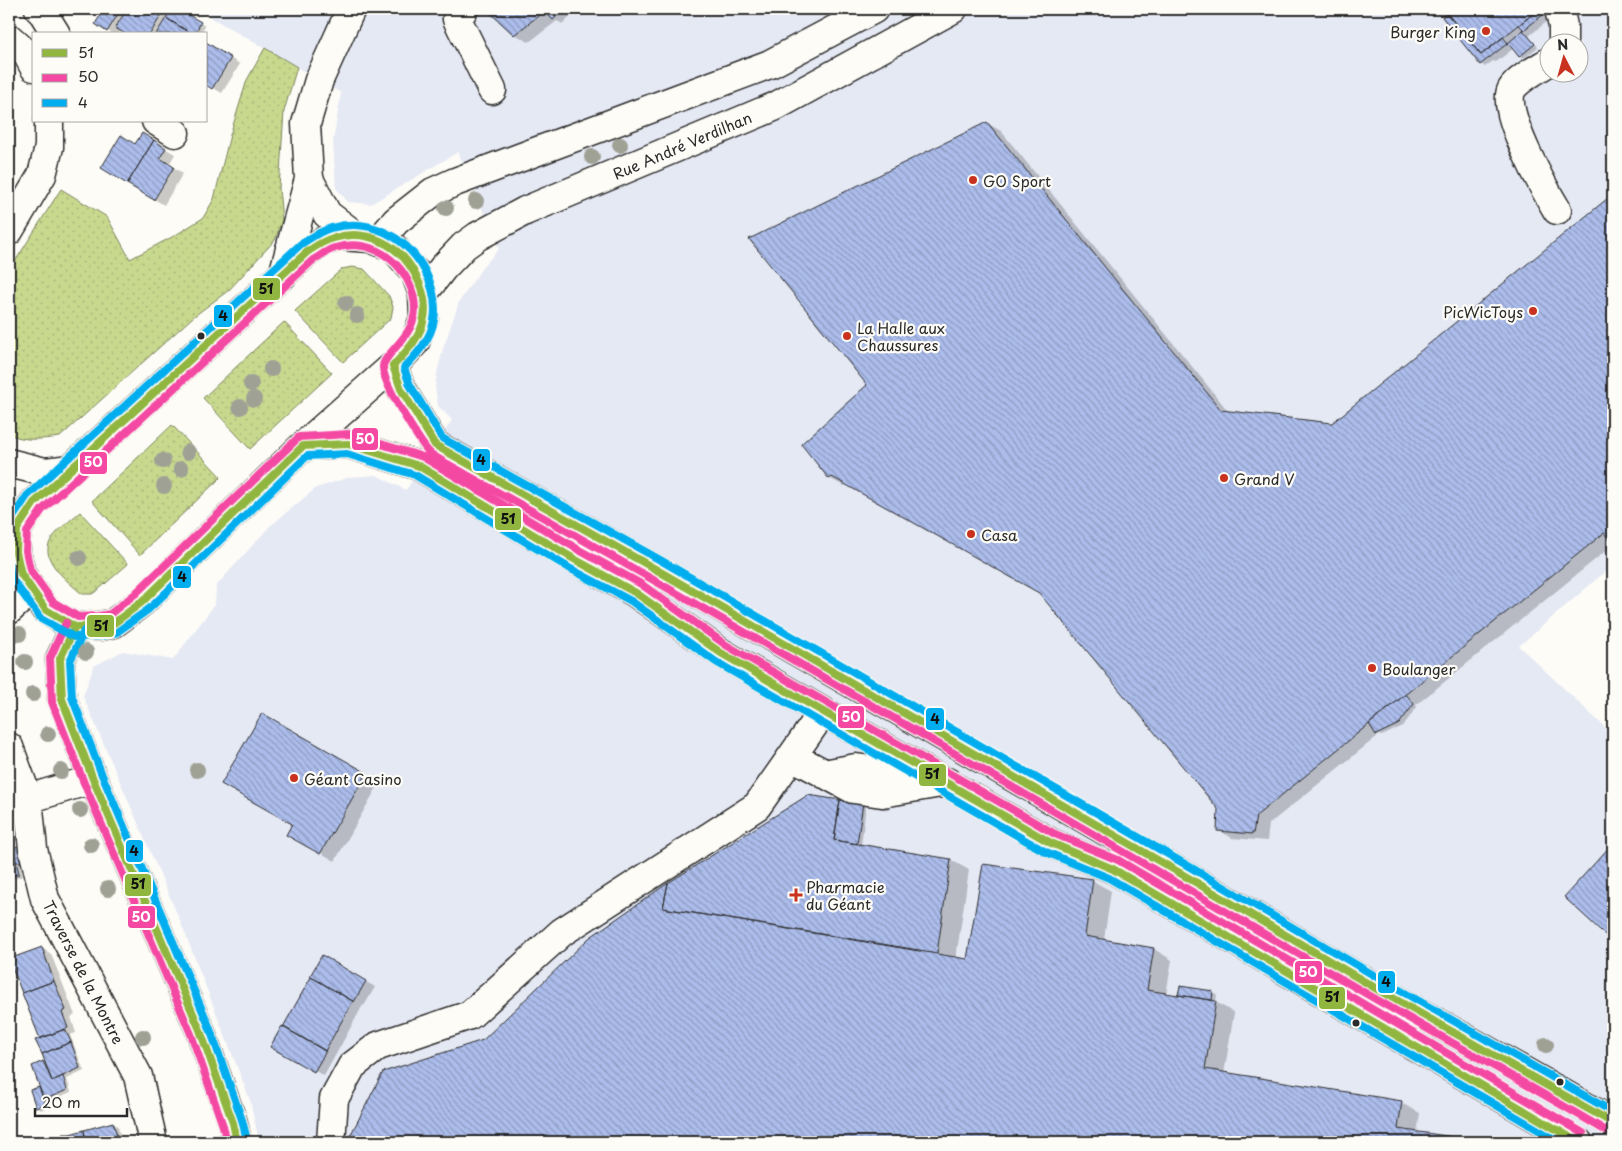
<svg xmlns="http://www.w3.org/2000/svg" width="1622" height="1151" viewBox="0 0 1622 1151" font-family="'Playpen Sans',sans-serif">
<defs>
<pattern id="grass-dots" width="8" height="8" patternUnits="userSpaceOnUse" patternTransform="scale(1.25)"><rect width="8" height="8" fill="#c8d98e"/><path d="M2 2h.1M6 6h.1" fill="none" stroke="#acba7b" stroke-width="1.8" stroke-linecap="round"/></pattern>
<pattern id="building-back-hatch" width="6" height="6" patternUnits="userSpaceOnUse" patternTransform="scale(1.25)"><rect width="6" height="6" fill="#acbdec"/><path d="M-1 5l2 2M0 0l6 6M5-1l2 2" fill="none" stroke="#8c9abf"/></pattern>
</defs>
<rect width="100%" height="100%" fill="#fdfcf7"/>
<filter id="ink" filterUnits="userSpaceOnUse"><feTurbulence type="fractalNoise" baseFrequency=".02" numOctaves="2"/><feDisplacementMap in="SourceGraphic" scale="10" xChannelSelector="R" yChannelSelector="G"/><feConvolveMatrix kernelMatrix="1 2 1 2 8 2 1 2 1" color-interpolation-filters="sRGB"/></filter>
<g filter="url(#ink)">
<path fill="#e5e9f4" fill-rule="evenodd" d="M203,9H1613V565L1519,646L1613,735V1142H259L250,1100L181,923L83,696L94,666L123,651L173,660L215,604L216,586L269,527L316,488L350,477L376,475L406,490L452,420L438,406L435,388L437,373L443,349L459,302L482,268L499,249L458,152L371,204L348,202L336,188L333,142L341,93L212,18ZM1550,42H1580V72H1550Z"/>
<path fill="url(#grass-dots)" stroke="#7a825c" d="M265,48L297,67L284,111L279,188L282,220L275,240L229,290L193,317L60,437C42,439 26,442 9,434V271L61,189L107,217L130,259L174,236L203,218L214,199L230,135L247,80Z
M352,267L364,269L389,296L393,307L391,318L343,362L295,311L342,269Z
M284,322L332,373L250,449L203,398Z
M172,425L221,477L140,555L92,501Z
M80,512L128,564L98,590L92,594H82C69,582 38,560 51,540C58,529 71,520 80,512Z"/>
<path fill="#0003" d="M105,9H176L205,26L200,34H127L121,30L118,34H113L96,24Z
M489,9H578L563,24L557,21L529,42L514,34Z
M1436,9H1445L1441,12Z
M1445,9H1553L1555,15L1529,36L1538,47L1524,58L1514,48L1496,62L1493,61L1485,67L1481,64Z
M206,44L240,64L222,93L206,84Z
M987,123L1001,131L1229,412L1333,424L1613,195V545L1416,705L1417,707L1403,726L1382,736L1379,735L1269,824L1267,841L1232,838L1218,830L1220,808L1040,592L847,484L844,486L829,478L869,385Z
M142,135L175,154L169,165L183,173L164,205L102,168L136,145Z
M262,715L380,782L335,861L288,834L294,824Z
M896,767L889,810L866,806L861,846L951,860L969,870L956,958L968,960L1093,881L1111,891L1104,940L1154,949L1172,960L1166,994L1179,996L1181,987L1213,992L1217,995L1216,1002L1234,1013L1224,1074L1401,1103L1420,1113L1417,1133L1480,1142H350V1138L483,1041L589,939L857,803Z
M9,824L15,826L19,840L9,843Z
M1613,845V940L1566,897Z
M18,848L22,850L26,864H20L23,876L9,880V850Z
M42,948L51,954L75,1015L71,1017L76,1033L70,1035L84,1071L67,1079L71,1092L48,1102L49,1106L41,1110L37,1107L31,1090L40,1087L33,1067L45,1061L41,1039Z
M323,957L375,987L364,1006L363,1005L324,1076L272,1046L284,1027Z
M113,1123L118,1126L122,1142H66L65,1136Z"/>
<path fill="url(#building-back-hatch)" stroke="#2b2b2b" d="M104,9H121L107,32L95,24Z
M127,9H154L162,14L150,34H125L115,28Z
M171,9H178L201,22L195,34H192L166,18Z
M488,9H547L514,35L487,10Z
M548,9H564L553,20L545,12Z
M1443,9H1539L1481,55Z
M1539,9H1550L1524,30L1519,25Z
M1447,13L1481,55L1503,37L1508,43L1480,65L1442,17Z
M166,18L192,34H156Z
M1523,30L1535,44L1519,57L1508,43Z
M206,42L231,58L212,89L206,85Z
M987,122L1221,410L1332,423L1613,194V539L1611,541L1604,533L1256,816L1253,834L1217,831L1218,809L1039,593L832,477L829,479L801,444L867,385L749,239Z
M142,133L154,140L127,184L101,168L121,135L135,144Z
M154,140L166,148L160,158L174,167L154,200L127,184Z
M1406,694L1414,704L1399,724L1376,735L1369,724Z
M262,713L367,773L320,854L286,835L292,824L221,784Z
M808,795L840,800L834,840L951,859L937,953L663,908L668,883Z
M840,800L863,803L857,844L834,840Z
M11,822L16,838L9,840V823Z
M1613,843V942L1564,897Z
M18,846L22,862H16L13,848Z
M13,848L19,874L9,877V849Z
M983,864L1093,879L1085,936L1154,948L1147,990L1216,1001L1205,1069L1402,1101L1398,1129L1489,1142H349V1138L383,1072L483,1040L589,938L668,883L663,908L967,959Z
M42,947L54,981L22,993L9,959Z
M322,955L366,981L354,1002L310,976Z
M311,977L353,1001L325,1051L283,1027Z
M54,981L66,1010L62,1012L68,1028L40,1039L22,993Z
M1180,986L1213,991L1212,1000L1178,995Z
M282,1026L326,1051L314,1072L270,1047Z
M65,1029L71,1042L42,1054L35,1040Z
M71,1042L80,1068L52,1081L42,1054Z
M43,1061L52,1081L63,1076L67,1090L44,1100L32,1066Z
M39,1087L45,1104L36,1108L30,1090Z
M113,1122L119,1142H86L84,1130Z
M84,1130L85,1136L72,1139L70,1134Z
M63,1134H70L72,1139L65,1141Z
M85,1136L86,1142H65V1141Z"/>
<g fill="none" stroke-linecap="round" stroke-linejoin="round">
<g stroke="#2b2b2b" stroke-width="31">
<path id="minor" d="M39,9L43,13L56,34
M464,9L457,19L492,90
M1559,9L1563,26V42
M9,38L27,54L34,67
M1550,61C1539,68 1518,79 1512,89C1499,109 1545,190 1557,210
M156,121L175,133
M309,179L327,214L356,236
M9,231L42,175L49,147V121
M340,236L370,238L393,247L415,272L423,294L424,318L415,342L393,366L303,446L142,602L114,623L100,626L75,627L46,610L21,574L16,552L17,529L34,503L307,252L324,241Z
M379,241L396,221L433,192L455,182L770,64L874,9
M283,275L309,179L306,124L319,80L351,9
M423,294L443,268L464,246L478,236L525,211L776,106L953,9
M393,366L401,389L435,445L657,570L1108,832C1212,889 1312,952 1416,1011C1482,1048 1548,1084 1613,1123
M303,446L348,444L419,466L574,559L636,593L721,653L823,712L1051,843L1113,869L1578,1142
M9,463L45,472L71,469
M9,610L31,590
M75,627L60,659L62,699L93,779L200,1030L233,1123L237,1142
M9,747L28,799L33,849L45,899L138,1076L153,1142
M792,756L853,789L882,793L947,782
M824,774L856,768L885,772L917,787
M28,799L93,779
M331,1142L334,1099L352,1066L378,1046L470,1015L562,932L757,806L823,712"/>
</g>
<use href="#minor" stroke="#fdfcf7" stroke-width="28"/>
<g stroke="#fdfcf7" stroke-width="11">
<path id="bus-1" d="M75,627L60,659L62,699L93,779L200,1030L233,1123L237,1142
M1578,1142L1113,869L1051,843L721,653L636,593L574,559L419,466L348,444L303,446L142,602L114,623L100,626L75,627L46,610L21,574L16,552L17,529L34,503L307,252C316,246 324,240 334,238C367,228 400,245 415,274C422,287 427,303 424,318C421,337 406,352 393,366L401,389L435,445L657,570L1185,876L1377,989L1613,1123"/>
</g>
<g stroke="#fdfcf7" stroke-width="11">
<path id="bus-2" d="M66,623L50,658L52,702L84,783L191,1034L223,1126L227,1142
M1583,1133L1118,860L1055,834L726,645L641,584L579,550L423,457L349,434L299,437L135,594L110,614L99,616L78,617L53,602L30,570L26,551L27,532L42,510L313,260C320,256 327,250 335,248C375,235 415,269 415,310C414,337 383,354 383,367C383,373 388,385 391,391C396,402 423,448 431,454C442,462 456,468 467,475C494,490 521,505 548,520C820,674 1090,832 1360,990C1442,1038 1526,1083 1608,1132"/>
</g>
<g stroke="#fdfcf7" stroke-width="11">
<path id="bus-3" d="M9,523L27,496L301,244C311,238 320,231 331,228C370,217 407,237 425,271C432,285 437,303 434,320C431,339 417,354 404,368L410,385L442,438L662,561L1190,867L1382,980L1613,1112
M9,565L12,579L41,619L74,637L101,636L117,632L149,609L307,456L347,454L415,475L569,568L631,601L716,662L1046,852L1109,878L1559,1142
M84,631L70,661L72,697L102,775L209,1026L242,1120L247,1140"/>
</g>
<use href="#bus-1" stroke="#90b640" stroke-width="8"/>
<use href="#bus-2" stroke="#f448a3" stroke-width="8"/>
<use href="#bus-3" stroke="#00adee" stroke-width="8"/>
</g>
<g fill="#9fa195">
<circle cx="620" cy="145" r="8"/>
<circle cx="592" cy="157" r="8"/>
<circle cx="476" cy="201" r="8"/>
<circle cx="446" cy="208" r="8"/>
<circle cx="346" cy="303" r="8"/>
<circle cx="357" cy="315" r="8"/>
<circle cx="271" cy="369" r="8"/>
<circle cx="251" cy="384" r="8"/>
<circle cx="254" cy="399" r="8"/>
<circle cx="240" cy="407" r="8"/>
<circle cx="188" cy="452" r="8"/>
<circle cx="163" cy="461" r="8"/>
<circle cx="181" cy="469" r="8"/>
<circle cx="164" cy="486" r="8"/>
<circle cx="79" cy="558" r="8"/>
<circle cx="19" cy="634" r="8"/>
<circle cx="86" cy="652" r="8"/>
<circle cx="25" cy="662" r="8"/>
<circle cx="33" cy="694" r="8"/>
<circle cx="48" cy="734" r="8"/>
<circle cx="197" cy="770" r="8"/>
<circle cx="61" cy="771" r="8"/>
<circle cx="80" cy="810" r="8"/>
<circle cx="91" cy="845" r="8"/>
<circle cx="108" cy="889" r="8"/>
<circle cx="143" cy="1037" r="8"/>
<circle cx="1546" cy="1045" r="8"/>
</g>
</g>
<g fill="#c8321e" stroke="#fdfcf7" stroke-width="2">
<circle cx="1486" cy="31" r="5"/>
<circle cx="973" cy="180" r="5"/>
<circle cx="1533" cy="311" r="5"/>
<circle cx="847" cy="336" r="5"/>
<circle cx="1224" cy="478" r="5"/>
<circle cx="971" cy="534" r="5"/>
<circle cx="1372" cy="668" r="5"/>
<circle cx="294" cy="778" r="5"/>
<path d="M793.5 887.5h5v5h5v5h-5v5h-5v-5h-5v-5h5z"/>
</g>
<g fill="#2b2b2b" stroke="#fdfcf7" stroke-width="2">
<circle cx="201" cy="336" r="4.5"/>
<circle cx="1356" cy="1023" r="4.5"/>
<circle cx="1560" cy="1082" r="4.5"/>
</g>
<g text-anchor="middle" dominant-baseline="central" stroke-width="4.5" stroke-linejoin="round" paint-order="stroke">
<g font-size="15" fill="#2b2b2b" stroke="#fdfcf7" text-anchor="start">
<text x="1476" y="31" text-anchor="end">Burger King</text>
<text x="983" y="180">GO Sport</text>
<text x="1523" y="311" text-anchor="end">PicWicToys</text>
<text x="857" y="327">La Halle aux<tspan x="857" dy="17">Chaussures</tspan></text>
<text x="1234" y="478">Grand V</text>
<text x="981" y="534">Casa</text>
<text x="1382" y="668">Boulanger</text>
<text x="304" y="778">Géant Casino</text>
<text x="806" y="886">Pharmacie<tspan x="806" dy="17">du Géant</tspan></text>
</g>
<g font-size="15" fill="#2b2b2b" stroke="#fdfcf7">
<text transform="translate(682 145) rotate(-23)">Rue André Verdilhan</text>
<text transform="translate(84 972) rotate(63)">Traverse de la Montre</text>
</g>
</g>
<g stroke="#fdfcf7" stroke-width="2">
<rect x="252" y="277" width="29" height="24" rx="5" fill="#90b640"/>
<rect x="213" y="304" width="20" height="24" rx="5" fill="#00adee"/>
<rect x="351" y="427" width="28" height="24" rx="5" fill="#f448a3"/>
<rect x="472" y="448" width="19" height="24" rx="5" fill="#00adee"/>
<rect x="79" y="451" width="29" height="24" rx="5" fill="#f448a3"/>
<rect x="494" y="507" width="28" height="24" rx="5" fill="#90b640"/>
<rect x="172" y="565" width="20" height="24" rx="5" fill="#00adee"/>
<rect x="86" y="614" width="29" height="24" rx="5" fill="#90b640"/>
<rect x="837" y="705" width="28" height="24" rx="5" fill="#f448a3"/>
<rect x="925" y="707" width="20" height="24" rx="5" fill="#00adee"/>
<rect x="918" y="763" width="29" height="24" rx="5" fill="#90b640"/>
<rect x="125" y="839" width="19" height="24" rx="5" fill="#00adee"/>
<rect x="124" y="873" width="28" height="24" rx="5" fill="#90b640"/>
<rect x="127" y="905" width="29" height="24" rx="5" fill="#f448a3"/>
<rect x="1294" y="960" width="29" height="24" rx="5" fill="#f448a3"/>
<rect x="1377" y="970" width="19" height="24" rx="5" fill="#00adee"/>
<rect x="1318" y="986" width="28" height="24" rx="5" fill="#90b640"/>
</g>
<g font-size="14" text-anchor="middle" font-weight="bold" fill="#fff">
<text x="365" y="444">50</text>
<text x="93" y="467">50</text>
<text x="851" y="722">50</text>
<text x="141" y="922">50</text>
<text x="1308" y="977">50</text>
</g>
<g font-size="14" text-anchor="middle" font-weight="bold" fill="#111">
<text x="266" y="294">51</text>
<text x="223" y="321">4</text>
<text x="481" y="465">4</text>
<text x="508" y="524">51</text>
<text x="182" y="582">4</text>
<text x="101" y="631">51</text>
<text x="935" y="724">4</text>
<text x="932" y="779">51</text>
<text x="134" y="856">4</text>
<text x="138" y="889">51</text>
<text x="1386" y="987">4</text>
<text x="1332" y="1002">51</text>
</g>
<rect width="1622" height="1151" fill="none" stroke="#fdfcf7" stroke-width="30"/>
<rect x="15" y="15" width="1592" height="1121" fill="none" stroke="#2b2b2b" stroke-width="2" filter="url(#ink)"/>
<rect x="32" y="32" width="175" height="90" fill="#fdfcf7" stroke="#a9a8a5"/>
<rect x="42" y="49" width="25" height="8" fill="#90b640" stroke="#a9a8a5"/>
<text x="78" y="58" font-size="15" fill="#2b2b2b">51</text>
<rect x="42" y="74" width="25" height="8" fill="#f448a3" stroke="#a9a8a5"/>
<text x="78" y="82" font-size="15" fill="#2b2b2b">50</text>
<rect x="42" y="99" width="25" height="8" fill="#00adee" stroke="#a9a8a5"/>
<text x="78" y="108" font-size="15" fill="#2b2b2b">4</text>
<g transform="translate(1564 58) rotate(354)"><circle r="24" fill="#fdfcf7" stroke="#a9a8a5"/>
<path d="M0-4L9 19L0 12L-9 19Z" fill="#c8321e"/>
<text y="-8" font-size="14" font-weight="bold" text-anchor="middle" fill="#2b2b2b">N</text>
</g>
<path d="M35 1108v8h92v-8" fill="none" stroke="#2b2b2b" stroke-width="2.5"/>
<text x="42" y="1108" font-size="15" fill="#2b2b2b" stroke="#fdfcf7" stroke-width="4" paint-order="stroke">20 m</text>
</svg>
